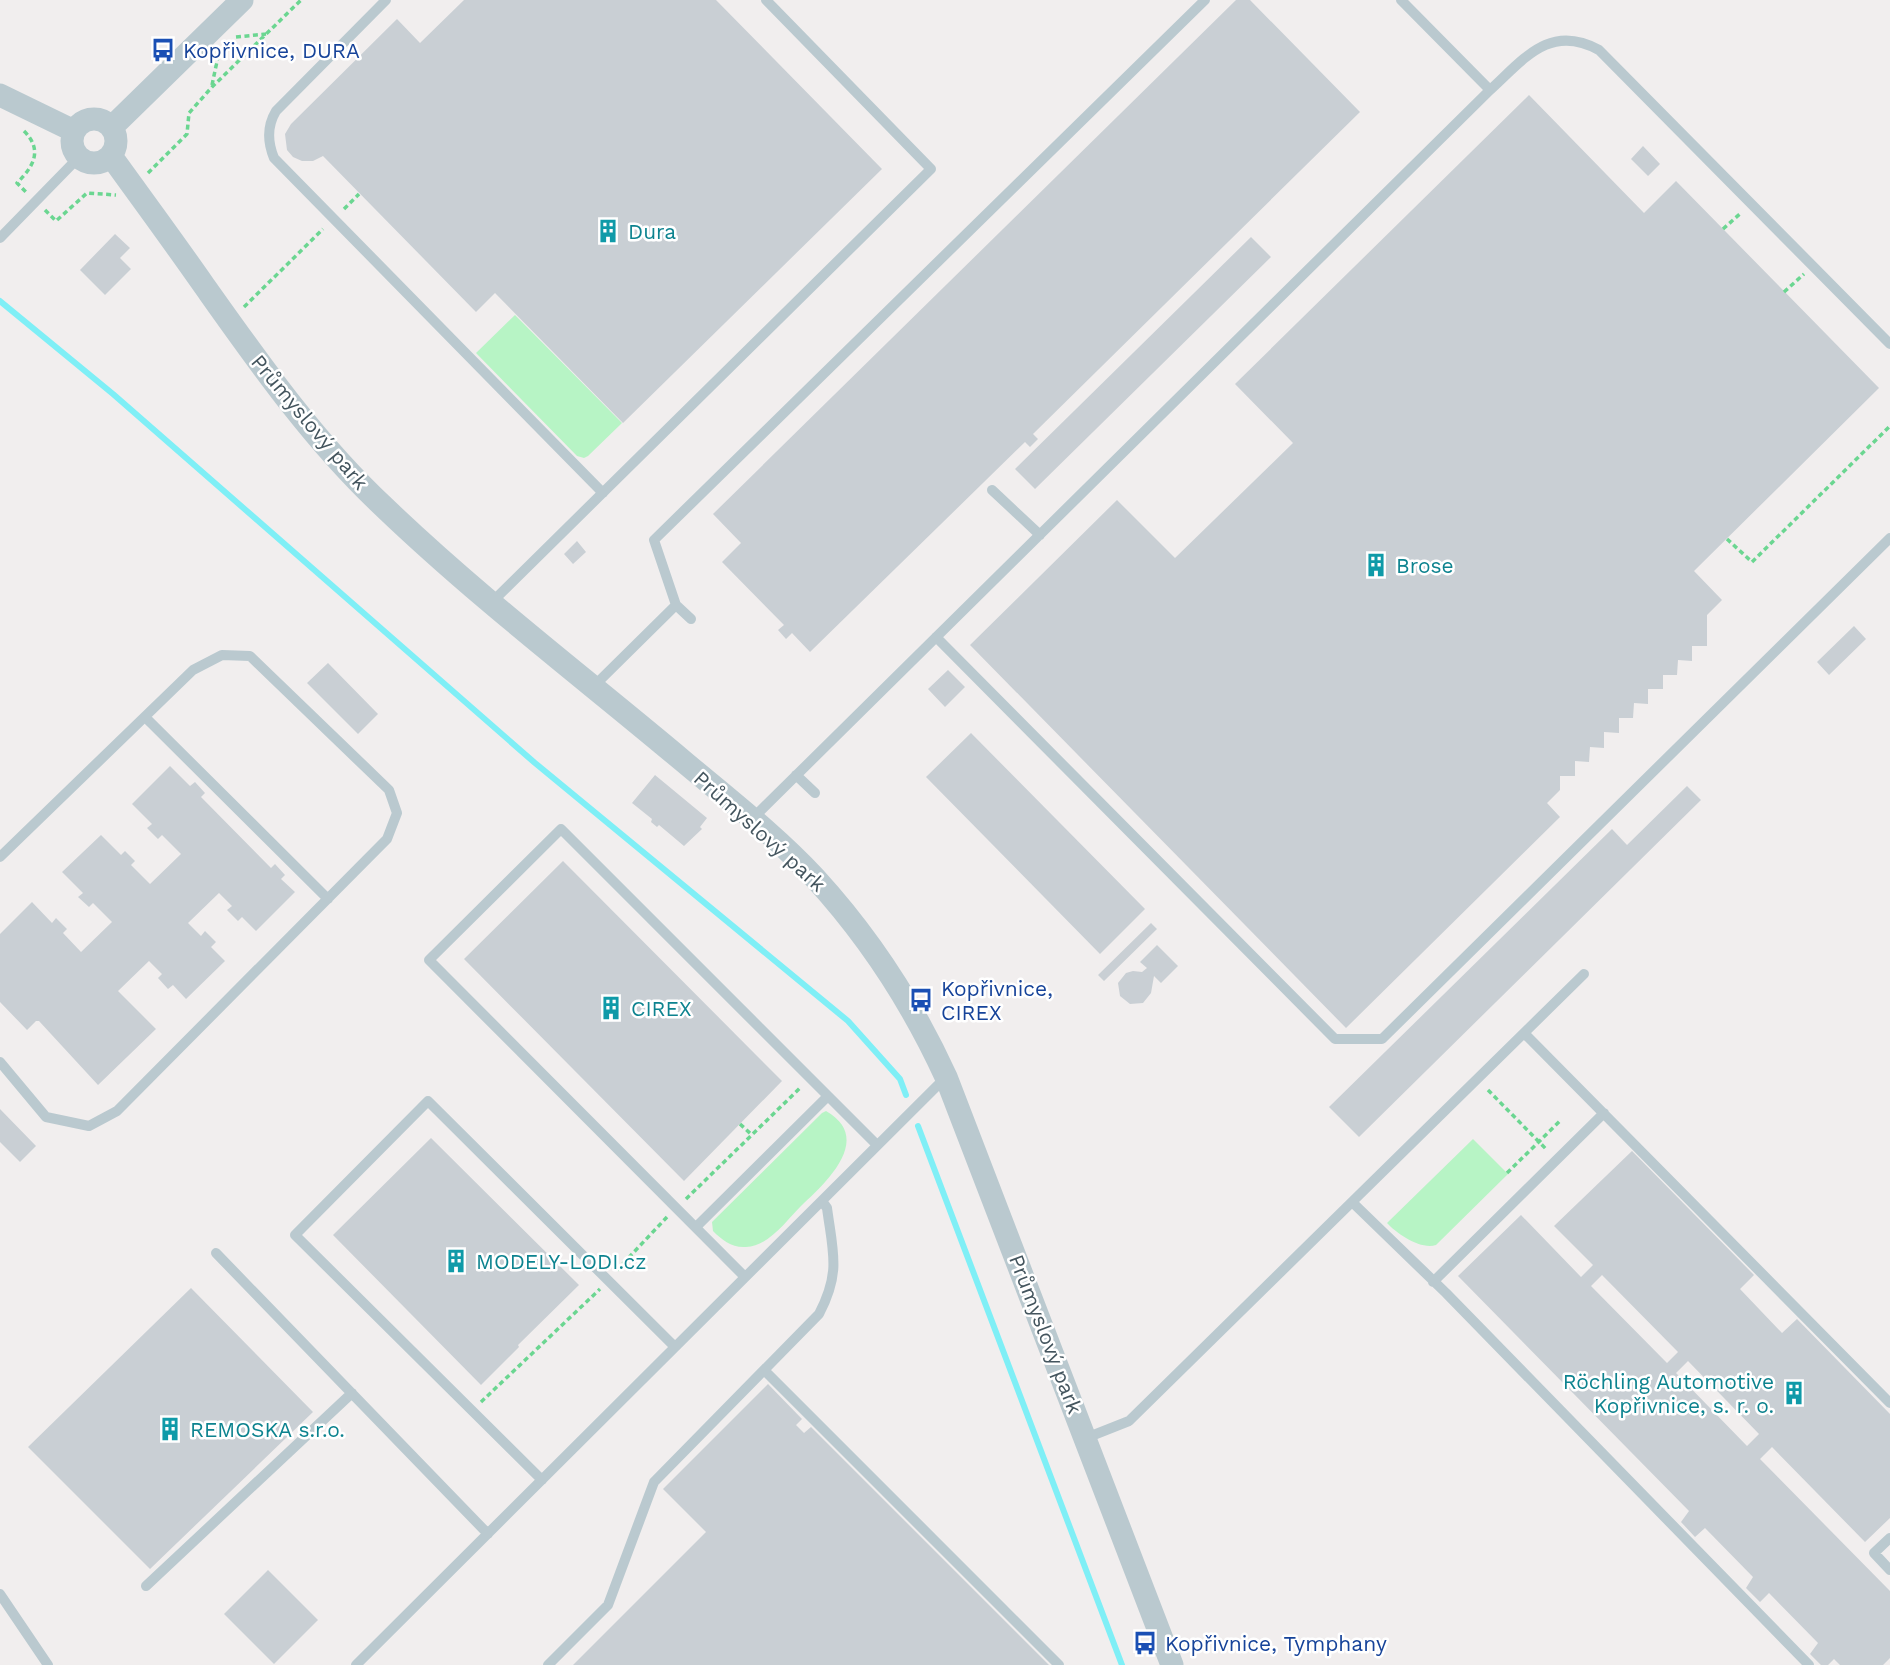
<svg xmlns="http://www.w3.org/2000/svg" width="1890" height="1665" viewBox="0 0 1890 1665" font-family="'Work Sans',sans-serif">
<rect width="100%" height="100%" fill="#f1eeee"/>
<path fill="#b7f4c5" d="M515,315L622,423L588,456L584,458L577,456L476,353Z
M826,1111C875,1139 824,1184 801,1206C786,1221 769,1246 746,1247C732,1248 722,1240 713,1231L712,1222L822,1113Z
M1473,1139L1508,1174L1436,1245C1421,1250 1397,1234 1387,1223Z"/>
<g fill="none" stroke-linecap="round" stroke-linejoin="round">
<path stroke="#7feff6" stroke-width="6" d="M0,301L113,394L535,763L848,1021L900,1079L906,1095
M918,1126L1122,1665"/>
</g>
<path fill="#c9cfd4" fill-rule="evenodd" d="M464,0H716L882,169L623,423L495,293L476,312L323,156L313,161H302L293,157L287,150L285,134L291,124L397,19L420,43Z
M1236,0H1250L1360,112L1033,434L1038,439L1030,447L1025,442L810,652L792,633L786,639L778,630L784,625L722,562L741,543L713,514Z
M1529,95L1644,213L1676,181L1879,388L1694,571L1722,600L1707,615V646H1692V661L1678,660L1677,675H1663V689H1648V704L1634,703L1633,718H1619V733L1604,732V748L1590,747L1589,762L1575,761V776H1560V790L1547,803L1560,817L1346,1028L970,645L1117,500L1175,558L1293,443L1235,384Z
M1643,146L1660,164L1648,176L1631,159Z
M115,234L130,248L120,258L131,269L105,295L80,270Z
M1251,237L1271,257L1035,489L1015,469Z
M577,541L586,552L573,564L564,554Z
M1854,626L1866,639L1829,675L1817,662Z
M328,663L378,714L358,734L307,683Z
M948,670L965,687L945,707L928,689Z
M971,733L1145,909L1100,954L926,777Z
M170,766L190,786L195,782L205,793L201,797L271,868L275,864L285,875L281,879L295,892L256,931L242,917L238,921L227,910L232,906L219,893L188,923L201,936L205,931L216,942L211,947L225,961L186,999L173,985L168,989L158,978L162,974L149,961L118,991L156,1029L98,1085L39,1021H36L27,1030L0,1002V934L32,902L52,923L56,918L67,929L63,933L81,952L112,922L93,903L89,907L78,897L83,893L62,872L101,835L121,855L125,851L135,861L131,865L150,884L181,854L162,835L158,839L147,828L152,824L132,804Z
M655,775L707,818L700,827L702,829L684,846L659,825L657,827L651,822L652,819L632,803Z
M1687,786L1701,800L1359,1137L1329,1107L1612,829L1627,845Z
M563,861L782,1081L684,1181L464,959Z
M1151,923L1157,929L1104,981L1098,975Z
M1157,945L1178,966L1161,983L1154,976L1151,993L1143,1003L1130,1004L1120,996L1118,983L1126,973L1133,971L1142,972L1147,968L1140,962Z
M0,1109L36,1146L20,1162L0,1142Z
M431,1138L579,1285L518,1345L519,1347L481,1385L333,1235Z
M1632,1151L1754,1275L1740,1289L1782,1333L1797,1319L1890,1414V1518L1865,1542L1772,1447L1760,1459L1890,1591V1658L1883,1665H1840L1834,1659L1828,1665H1821L1810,1654L1818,1643L1769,1593L1760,1602L1746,1588L1753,1577L1705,1528L1695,1537L1681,1522L1689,1511L1458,1276L1521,1215L1581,1277L1593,1265L1554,1226ZM1602,1275L1678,1352L1667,1363L1591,1286ZM1688,1361L1759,1434L1747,1446L1676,1373Z
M191,1288L313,1412L150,1569L28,1447Z
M768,1384L802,1419L796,1425L804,1433L811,1427L1049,1665H573L706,1532L663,1489Z
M268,1570L318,1620L274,1664L224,1614Z"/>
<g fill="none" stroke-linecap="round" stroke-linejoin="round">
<path stroke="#6bd691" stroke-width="3.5" stroke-dasharray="5 3.5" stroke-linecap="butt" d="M236,37L266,34
M212,85L219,52
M24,131C43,150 34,166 17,183L27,193
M148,173L187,134L189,113L212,87L301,0
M344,209L359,194
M45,210L56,221L87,193L116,195
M1723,229L1742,212
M1784,292L1804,274
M244,307L323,229
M1727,539L1752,562L1890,426
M1488,1090L1546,1149
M740,1124L752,1135
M1507,1173L1561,1120
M686,1199L800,1088
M617,1270L667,1217
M481,1402L600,1289"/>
<path stroke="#bac9cf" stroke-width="10" d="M386,0L276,111C267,126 267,141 274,158L603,493
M1401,0L1490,90
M0,238L79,157
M992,490L1040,535
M492,602L931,169L766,0
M676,605L654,540L1205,0
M936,637L1335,1039H1382L1890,538
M594,686L676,605L691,619
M145,717L328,899
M796,775L815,793
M752,819L1490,90C1524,59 1550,23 1599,50L1890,344
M0,857L193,670L222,655L250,656L389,790L397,813L387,839L117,1111L89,1126L46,1117L0,1062
M1524,1033L1890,1403
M1352,1202L1446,1293L1809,1665
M696,1227L828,1096
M216,1253L488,1534
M745,1277L429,960L561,829L877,1145
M1433,1282L1604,1113
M764,1370L1059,1665
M1086,1438L1129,1421L1584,974
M542,1480L295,1235L428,1101L675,1347
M1890,1538L1874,1553L1890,1570
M146,1586L352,1393
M0,1594L48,1665
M356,1665L946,1077
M548,1665L608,1605L654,1482L819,1314C841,1272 833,1253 827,1208L822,1201"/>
<path stroke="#bac9cf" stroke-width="23" d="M0,95L74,131
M72 141a22 22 0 1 1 44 0a22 22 0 1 1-44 0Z
M112,127L242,0
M111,156C142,199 173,241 203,284C259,363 314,442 385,508C479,598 583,677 683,761C727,798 775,835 815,878C868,936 913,1005 946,1077L1172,1665"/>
</g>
<defs>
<g id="bus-bare" transform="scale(1.89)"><path d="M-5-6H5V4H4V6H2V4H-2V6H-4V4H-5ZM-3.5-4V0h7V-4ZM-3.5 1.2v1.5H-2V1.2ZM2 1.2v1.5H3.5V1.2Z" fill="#1a4fb4" stroke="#fff" stroke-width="2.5" paint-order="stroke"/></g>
<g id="building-bare" transform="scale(1.89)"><path d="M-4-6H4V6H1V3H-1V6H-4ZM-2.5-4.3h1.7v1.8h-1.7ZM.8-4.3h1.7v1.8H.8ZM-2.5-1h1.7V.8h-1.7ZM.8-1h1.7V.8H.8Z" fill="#0f9aa8" stroke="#fff" stroke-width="2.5" paint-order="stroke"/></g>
</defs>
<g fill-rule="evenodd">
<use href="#bus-bare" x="163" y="50"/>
<use href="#building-bare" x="608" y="231"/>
<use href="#building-bare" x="1376" y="565"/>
<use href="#bus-bare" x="921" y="1000"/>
<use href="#building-bare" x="611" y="1008"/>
<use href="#building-bare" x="456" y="1261"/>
<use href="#building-bare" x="1794" y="1393"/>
<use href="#building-bare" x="170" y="1429"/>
<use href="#bus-bare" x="1145" y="1643"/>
</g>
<g text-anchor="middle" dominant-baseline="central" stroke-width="5" stroke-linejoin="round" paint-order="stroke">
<g font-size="21" fill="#164399" stroke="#fff" text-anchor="start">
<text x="183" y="50">Kopřivnice, DURA</text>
<text x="941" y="988">Kopřivnice,<tspan x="941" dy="24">CIREX</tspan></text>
<text x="1165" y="1643">Kopřivnice, Tymphany</text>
</g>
<g font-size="21" fill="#0d838f" stroke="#fff" text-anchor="start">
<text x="628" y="231">Dura</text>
<text x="1396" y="565">Brose</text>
<text x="631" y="1008">CIREX</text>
<text x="476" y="1261">MODELY-LODI.cz</text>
<text x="1774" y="1381" text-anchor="end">Röchling Automotive<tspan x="1774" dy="24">Kopřivnice, s. r. o.</tspan></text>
<text x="190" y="1429">REMOSKA s.r.o.</text>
</g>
<g font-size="21" fill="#44555e" stroke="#fff">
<text transform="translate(310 422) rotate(50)">Průmyslový park</text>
<text transform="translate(760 831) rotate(42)">Průmyslový park</text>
<text transform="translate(1046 1334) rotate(69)">Průmyslový park</text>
</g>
</g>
</svg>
